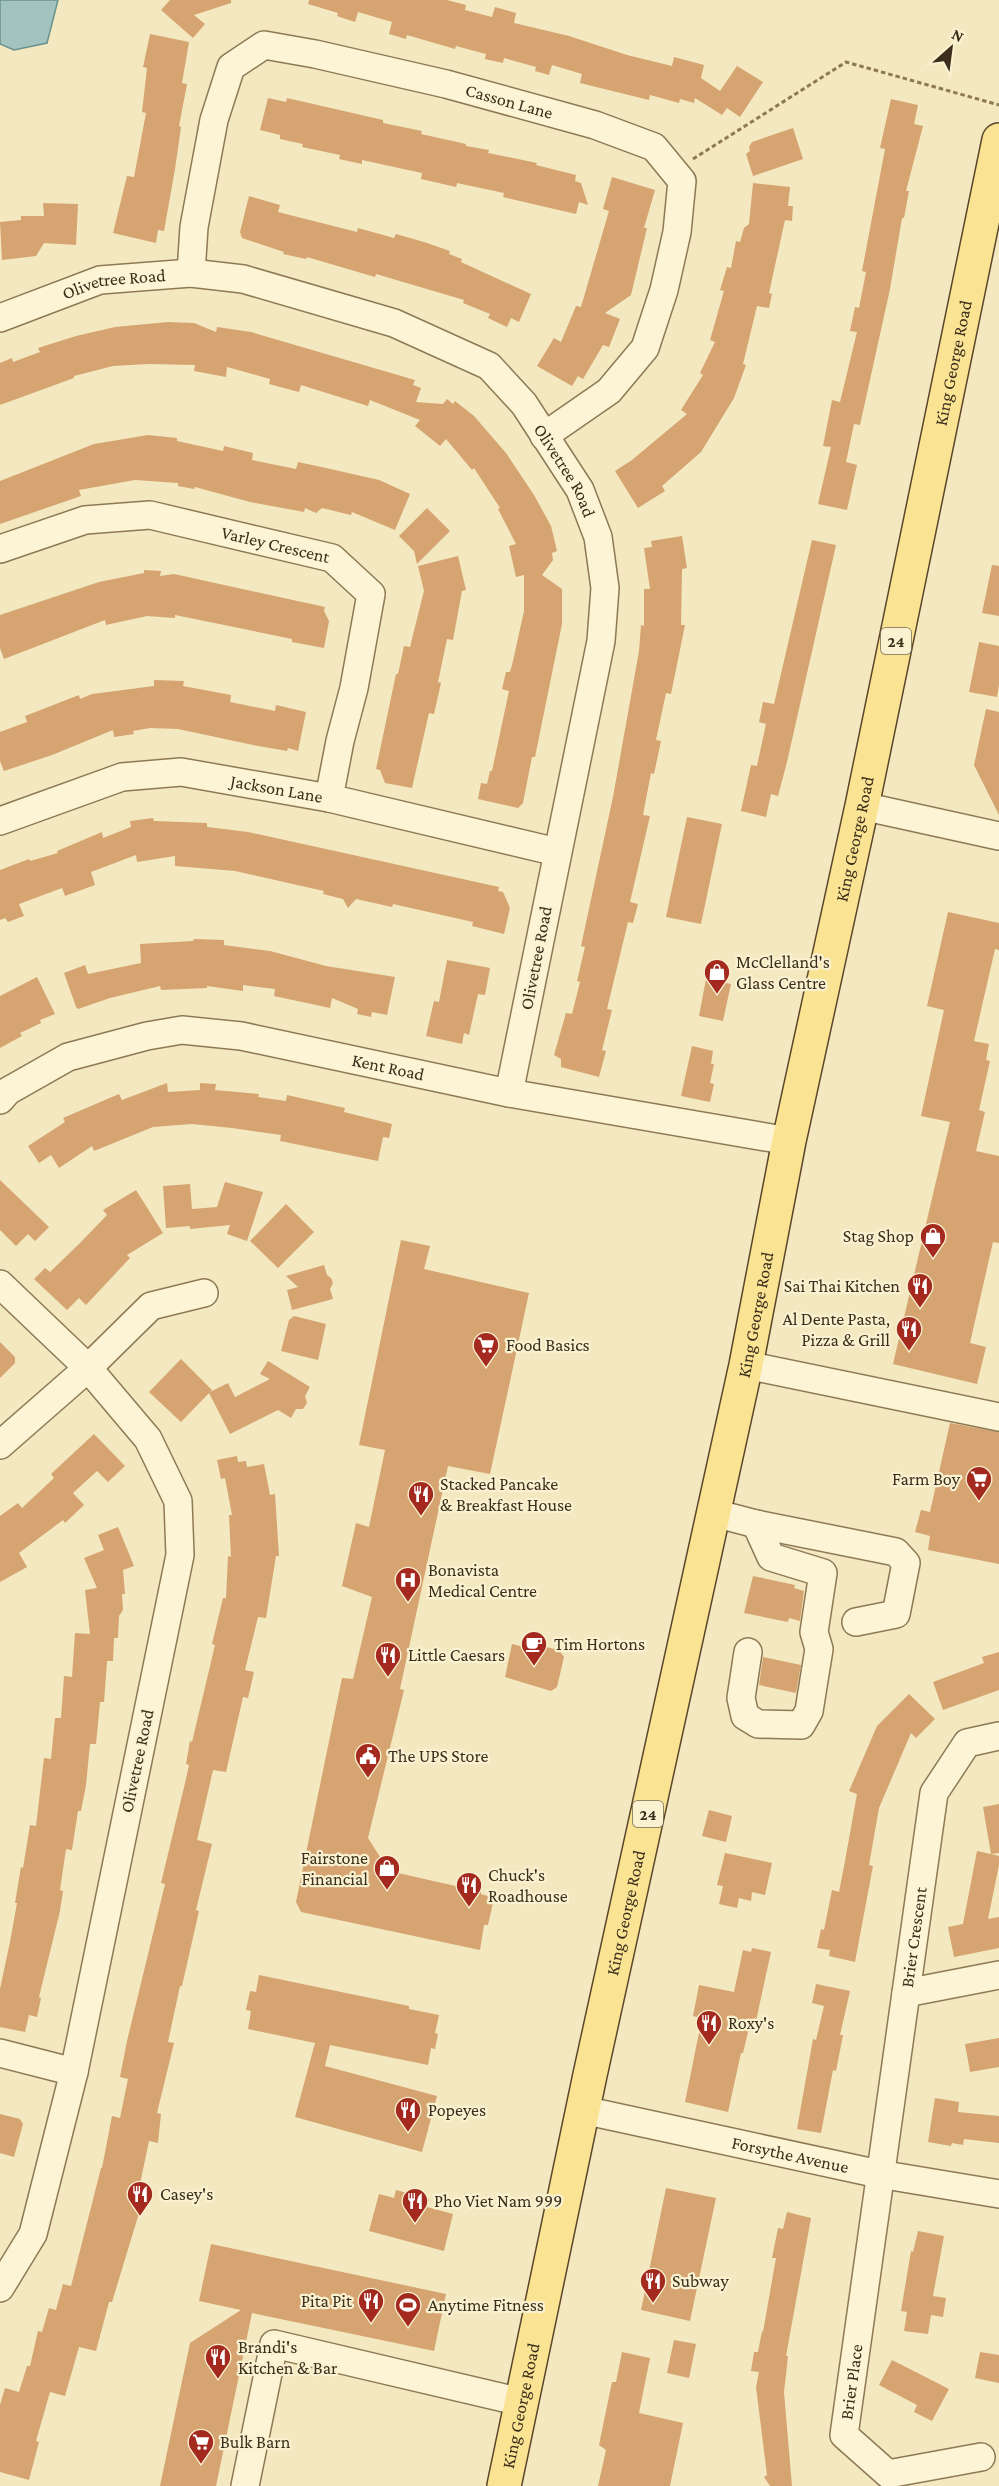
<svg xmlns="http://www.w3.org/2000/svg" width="999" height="2486" viewBox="0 0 999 2486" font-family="'Crimson Pro',serif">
<rect width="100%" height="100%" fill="#f3e8c0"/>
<path fill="#a3c4be" stroke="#69938d" stroke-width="1.5" d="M0,0H58L47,43L14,50L0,44Z"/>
<path fill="#d5a471" d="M170,0H231V3L194,15L205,24L193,38L161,10Z
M309,0H447L466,5L465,10L492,17L495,7L516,13L514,23L569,36L627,55L672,66L674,57L704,65L701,78L720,91L737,66L763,82L740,117L727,108L722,115L695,98L694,103L680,99L679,103L650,95L649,100L580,83L582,74L552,65L549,75L535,71L536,67L504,58L503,63L485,59L486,54L456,46L455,49L407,35L406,39L389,34L392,22L358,12L355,22L337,16L338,13L308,4Z
M150,34L189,42L182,83L187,84L179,126L181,127L175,169L164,231L158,230L156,243L113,233L127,176L134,177L146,113L142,112L147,68L143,67Z
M268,98L286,102L287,98L383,120V123L422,131L421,134L466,144V146L489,150L488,153L537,163L536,165L576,175L575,181L581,183L588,205L579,202L576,214L503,197L504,193L457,183L456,187L421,179L422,173L362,160V164L339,159L340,155L302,147L303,144L280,139V135L260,130Z
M891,99L918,105L914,124L923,126L906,191H909L904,218H902L890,289L860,425L854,424L846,462L857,465L847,510L818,504L831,447L823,446L832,400L840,402L857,332L850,331L855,307L859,308L866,272L862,271L885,149L880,148Z
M793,128L803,159L753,176L746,154L750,151L749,147L752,142Z
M612,177L655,190L644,228H647L631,295L605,313L620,319L609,347L603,345L583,379L578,376L572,386L537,366L554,338L561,342L576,306L581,307L609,211L603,209Z
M753,183L790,187L788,206H793L792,221L785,220L769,293L772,294L769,308L757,306L743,364L746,365L734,398L701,452L662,486L665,491L638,508L615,471L632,460L687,414L681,410L703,375L700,373L715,342L710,340L724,291L720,290L727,267L731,268L736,241L740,242L744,228L749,224Z
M249,196L280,205L278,212L357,232L358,228L394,238L396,234L424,242L450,251L449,254L462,259L461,262L531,294L519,322L511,318L507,327L488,318L490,314L463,303L464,300L376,274L375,277L307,257L306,259L283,254L284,252L242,238L240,232Z
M43,203L78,204L76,245L44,243L36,256L2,260L0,222L21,220V216H44Z
M168,322L194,323L216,332L217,327L251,332L415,380L413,385L421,388L416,402L443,404L447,399L453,404L455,401L474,416L506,453L534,495L551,526L557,551L552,553L553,560L542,575L562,589V624L535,757H532L523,803L518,808L478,799L481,783L487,784L490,771H492L509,691L502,689L506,672H510L513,661L524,611V575L516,577L509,546L516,544L498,509L500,508L474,468L472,470L446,439L440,446L415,426L420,420L370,400L368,406L301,385L299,392L269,384L270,379L227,367L226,377L194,371L195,365L149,364L113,366L74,376V378L0,405V363L12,358L13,362L40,352L38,348L76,336L115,327Z
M148,435L177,438V441L223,451L224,446L253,453L252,460L296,469L298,462L326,468L379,480L410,494L395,530L352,512L351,515L322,508L316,513L305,508L304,512L250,502L195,487L194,489L178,486V483L135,480L79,490L81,496L0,524V481L94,444Z
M427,508L450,531L417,564L414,551L399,536Z
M682,536L687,568L682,569L681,625H685L671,694L666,693L656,740L661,741L654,774L651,773L643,815L650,816L630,902L638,904L633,923L628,922L607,1009L612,1010L602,1050L606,1051L599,1077L561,1067V1059L554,1055L566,1013L572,1014L580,982L577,981L585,947L581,946L613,797L639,651L641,625L644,626V589H650L644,548L652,547L651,541Z
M812,540L836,545L787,762L778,796L771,794L766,817L741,811L751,765L757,766L766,724L759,722L763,702L774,704Z
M458,556L466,590L462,591L453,640L447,639L438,682L441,683L434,714L429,713L412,788L385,783L380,770L376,769L396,674H398L404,646L410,647L424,591L418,566Z
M992,565L999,566V616L982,613Z
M144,570L161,571L160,576L174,574L325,607L324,611L329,621L324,648L292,642V639L175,615V618L147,616L106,625L105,620L4,659L0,648V615L99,582L144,573Z
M979,642L999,646V685L997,697L969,692Z
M154,680L184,681L183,686L231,695L230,702L275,711L276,705L306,712L298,751L288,748L287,751L253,745L178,729L150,728L133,731L134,734L114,737L113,730L52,755L4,771L0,761V732L27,722L25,716L79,695L80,699L92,694L154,686Z
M986,709L999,712V815L974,765Z
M687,817L722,824L701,924L666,917Z
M153,818L154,821L207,823V827L248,832L499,887L498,891L503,892L510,908L504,934L472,926L473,922L393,904L392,907L356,899L348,908L343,899L323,894L324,891L235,871L175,866V856L137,862L136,855L91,872L95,885L65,896L62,888L19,904L24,916L8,922L5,918L0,920V870L29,859L30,861L58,853L57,851L102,832L103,838L131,827L130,821Z
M948,912L999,923V950L995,949L974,1041L989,1044L986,1060L990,1061L979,1110L985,1112L976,1151L999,1156V1243L993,1242L970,1343L986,1347L977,1384L893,1364L950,1122L921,1116L944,1010L927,1006Z
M194,939L224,940V945L270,951L326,966L395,977L387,1015L372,1012L371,1017L357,1014L358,1009L332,998L330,1008L274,996L275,989L243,985V991L207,986V988L161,990L160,986L110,998L78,1009L76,1007L64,973L85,965L88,974L141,963L140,944L193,941Z
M447,960L490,968L485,995L478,994L469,1035L464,1033L462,1044L426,1036L434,1001L439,1002Z
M37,977L55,1014L40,1020L41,1023L20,1033L22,1036L0,1048V996Z
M706,979L731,984L723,1021L699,1016Z
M692,1046L713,1051L711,1064H714L710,1083L714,1084L710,1102L681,1096Z
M167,1083L168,1092L200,1090V1083L216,1084L215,1090L259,1094L258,1097L286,1101L287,1095L345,1108L344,1112L392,1124L389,1138L383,1137L378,1161L280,1141L281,1135L232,1128L192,1124L153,1127L94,1151L92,1146L59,1168L51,1155L39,1163L28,1146L65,1122L63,1118L119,1094L122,1100Z
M0,1180L49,1227L35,1241L28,1234L16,1246L0,1230Z
M225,1182L263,1192L247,1241L227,1234L230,1225L190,1229V1226L166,1228L163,1186L190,1184L192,1209L217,1207Z
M136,1190L163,1233L127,1255L130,1258L86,1305L79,1298L67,1310L34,1279L45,1268L50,1272L80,1243L107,1215L103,1210Z
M286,1204L314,1232L278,1268L250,1241Z
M401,1240L430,1246L424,1269L529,1293L490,1474L448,1466L400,1689L404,1690L368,1838L389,1871L460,1887L462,1883L481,1890V1894L494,1898L488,1925H484L480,1950L301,1912L296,1902L342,1678L353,1679L372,1597L342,1586L356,1523L369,1527L385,1450L359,1445Z
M324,1265L327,1275L331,1278L333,1283L330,1289L333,1299L292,1310L287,1290L298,1287L286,1276Z
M294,1316L326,1324L318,1360L281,1351L289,1320Z
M0,1342L15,1357V1363L0,1378Z
M181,1359L212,1390L210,1392L228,1383L235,1397L270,1379L260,1374L268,1361L310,1387L305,1396L307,1403L303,1409H296L291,1418L278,1410L230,1434L209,1393L181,1422L149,1392Z
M950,1423L999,1432V1564L928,1550L930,1536L915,1532L921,1510L930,1512Z
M94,1434L125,1466L108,1482L97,1471L73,1493L84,1505L65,1523L63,1520L19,1553L27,1567L0,1582V1516L18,1503L22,1508L54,1478L51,1474Z
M237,1456L238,1462L246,1461L247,1467L264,1464L270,1495L275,1494L279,1556H276L266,1618L258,1617L245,1670L254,1672L248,1698L243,1697L226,1772L213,1770L197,1840L212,1844L196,1910L199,1911L182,1986H180L168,2042L174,2043L157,2113L161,2114L158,2143L149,2141L137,2198L143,2200L112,2302H109L96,2351L79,2347L65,2396L50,2392L36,2441L39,2442L29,2480L0,2472V2405L5,2388L19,2392L27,2366H30L38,2331L42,2332L49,2308L56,2310L63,2284L71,2286L101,2168H102L112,2116L120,2118L128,2079L120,2077L127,2041L165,1884L161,1883L186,1779L189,1765L186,1764L190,1741L192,1742L215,1645L212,1644L223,1598H226L228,1556L231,1557L229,1515H232L225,1478L221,1479L217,1460Z
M118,1527L134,1566L123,1570L125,1594H122L123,1610L119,1616L118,1638H114L113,1661H107L104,1702H100L96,1744H90L86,1785L81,1811H78L72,1850L66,1849L60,1890L63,1891L60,1911L39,1997L41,1998L37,2017L29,2015L25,2032L0,2027V1989L10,1942L17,1903H15L21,1867L23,1868L30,1825L36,1826L44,1758L51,1759L55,1718H61L64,1676L72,1677L75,1633L90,1634L85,1590L97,1588L84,1558L104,1550L98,1535Z
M753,1576L795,1585L794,1588L804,1591L800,1621L789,1618L788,1622L744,1613Z
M512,1644L532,1649L537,1645L559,1650L564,1657L557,1687L551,1691L505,1677Z
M999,1652V1690L943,1710L933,1682L984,1663L982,1657Z
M763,1657L801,1665L796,1693L759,1685Z
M909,1694L935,1719L916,1738L911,1733L879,1808L869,1865L873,1866L855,1962L829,1956L830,1950L817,1948L821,1929L824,1930L832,1890L839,1892L845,1861L857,1794L849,1791L877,1726Z
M999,1804V1853L991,1854L999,1856V1865L988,1919L999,1917V1948L954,1957L948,1927L963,1924L977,1851L991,1854L983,1807Z
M709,1810L732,1816L726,1842L702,1836Z
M725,1853L772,1863L765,1895L752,1892L751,1901L739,1898L737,1908L719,1904L723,1886L717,1885Z
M752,1948L771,1952L754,2030L749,2028L743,2053H741L728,2112L685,2102L702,2018L693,2016L699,1985L734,1992L743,1950L751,1952Z
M259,1975L409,2006V2009L439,2015L435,2033L438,2034L435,2049L431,2048L428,2065L330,2045L325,2066L437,2096L422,2152L295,2117L315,2043L248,2029L251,2011L246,2010L250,1991L256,1992Z
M816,1984L850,1991L840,2035H843L836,2071L833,2070L821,2133L797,2129L813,2039L816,2040L824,2006L812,2003Z
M999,2038V2067L970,2072L965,2044Z
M935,2098L959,2102L958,2112L999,2116V2143L964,2139L963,2145L952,2143L951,2146L928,2142Z
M0,2114L20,2119L23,2124L14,2157L0,2153Z
M666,2188L716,2198L690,2321L641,2310Z
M396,2190L429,2199L427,2207L453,2214L444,2251L369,2231L379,2194L394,2198Z
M787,2212L811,2218L786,2356H788L784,2392L792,2486H770L764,2477L767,2475L756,2387L759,2372L751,2371L754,2352H758L762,2331L763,2332L776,2258H772L778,2228L783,2229Z
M918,2231L944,2236L933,2296L946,2298L943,2317L931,2315L928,2334L904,2331L907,2312L901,2311L911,2251L913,2252Z
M211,2244L446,2294L434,2351L252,2313L216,2486H160L190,2343L241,2310L199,2301Z
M674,2340L696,2344L689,2378L667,2373Z
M622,2352L650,2358L639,2413L683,2423L670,2486H598L606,2450L599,2445L612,2382H616Z
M980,2352L999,2355V2383L975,2378Z
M892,2360L949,2389L932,2421L914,2412L917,2405L879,2385Z"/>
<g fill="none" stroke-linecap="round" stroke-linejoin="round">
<g stroke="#8e7955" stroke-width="30">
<g id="minor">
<path id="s1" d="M191,273L194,227L214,120L231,67L264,45L315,54L446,84L595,125L654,147L682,181L677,232L664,290L645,348L609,391L544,436"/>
<path id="s2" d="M0,318L100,280L191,273L243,279L394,323L489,366L524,404L580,490L598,537L605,588L601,641L509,1093"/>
<path id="s3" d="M0,549L85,520L150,515L332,558L371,594L354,688L340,741L329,798"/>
<path d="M862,806L999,836"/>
<path id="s4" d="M0,821L122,777L181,772L329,798L557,852"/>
<path id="s5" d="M0,1100L8,1091L68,1057L147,1036L182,1030L241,1036L509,1093L789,1141"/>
<path d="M0,1284L88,1368L148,1439L178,1501L180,1555L74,2072L33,2234L0,2288"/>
<path d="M746,1365L999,1417"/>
<path d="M0,1445L88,1368L151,1306L204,1293"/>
<path d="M714,1513L756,1524L771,1557L823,1573L814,1632L819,1649L809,1711L801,1725L758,1724L745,1716L741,1698L748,1652"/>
<path d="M756,1524L896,1552L906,1563L896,1614L856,1622"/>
<path d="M906,1993L999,1975"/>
<path d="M0,2053L74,2072"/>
<path id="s6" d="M583,2110L879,2174L999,2194"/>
<path id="s7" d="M981,2457L888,2474L844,2435L934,1793L967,1743L999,1736"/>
<path d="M245,2486L274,2344L521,2402"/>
</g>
</g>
<g stroke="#5b462a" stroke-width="36">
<g id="major">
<path id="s8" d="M504,2486L590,2075L746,1365L789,1141L862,806L999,140"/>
</g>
</g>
<path stroke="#8e7955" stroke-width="3" stroke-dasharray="4.5 3" stroke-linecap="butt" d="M693,159L846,62L999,105"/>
<use href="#minor" stroke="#fcf4d4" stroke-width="27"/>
<use href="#major" stroke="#fae493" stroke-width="33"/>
</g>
<defs>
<g id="shop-pin" transform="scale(1.35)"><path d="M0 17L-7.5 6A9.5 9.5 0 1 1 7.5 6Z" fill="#a42a1f" stroke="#f9f1d0"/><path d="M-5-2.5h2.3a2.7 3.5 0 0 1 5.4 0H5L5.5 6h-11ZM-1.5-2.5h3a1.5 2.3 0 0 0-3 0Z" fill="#fff"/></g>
<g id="restaurant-pin" transform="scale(1.35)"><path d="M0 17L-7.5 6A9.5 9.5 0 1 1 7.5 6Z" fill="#a42a1f" stroke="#f9f1d0"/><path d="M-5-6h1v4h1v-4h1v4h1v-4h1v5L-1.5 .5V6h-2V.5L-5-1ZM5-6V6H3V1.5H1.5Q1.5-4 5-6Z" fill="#fff"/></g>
<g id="supermarket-pin" transform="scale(1.35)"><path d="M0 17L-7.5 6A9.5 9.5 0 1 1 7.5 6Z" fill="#a42a1f" stroke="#f9f1d0"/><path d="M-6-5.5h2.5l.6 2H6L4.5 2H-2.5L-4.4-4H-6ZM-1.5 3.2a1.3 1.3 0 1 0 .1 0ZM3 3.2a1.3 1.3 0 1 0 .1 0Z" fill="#fff"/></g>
<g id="hospital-pin" transform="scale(1.35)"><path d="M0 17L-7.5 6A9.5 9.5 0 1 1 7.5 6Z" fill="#a42a1f" stroke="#f9f1d0"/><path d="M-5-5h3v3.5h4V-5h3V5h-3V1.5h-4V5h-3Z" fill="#fff"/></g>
<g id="cafe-pin" transform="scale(1.35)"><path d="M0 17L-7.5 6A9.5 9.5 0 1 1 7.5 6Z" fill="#a42a1f" stroke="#f9f1d0"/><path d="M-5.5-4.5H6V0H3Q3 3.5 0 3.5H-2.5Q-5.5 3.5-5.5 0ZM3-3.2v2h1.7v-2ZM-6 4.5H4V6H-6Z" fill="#fff"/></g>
<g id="civic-pin" transform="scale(1.35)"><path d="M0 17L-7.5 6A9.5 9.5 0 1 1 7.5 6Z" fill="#a42a1f" stroke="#f9f1d0"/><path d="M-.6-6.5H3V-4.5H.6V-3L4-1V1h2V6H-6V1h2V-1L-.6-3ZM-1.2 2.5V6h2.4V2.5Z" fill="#fff"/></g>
<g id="stadium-pin" transform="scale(1.35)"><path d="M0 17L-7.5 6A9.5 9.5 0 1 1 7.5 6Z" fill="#a42a1f" stroke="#f9f1d0"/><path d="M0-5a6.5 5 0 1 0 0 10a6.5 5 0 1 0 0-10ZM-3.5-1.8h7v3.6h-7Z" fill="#fff"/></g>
</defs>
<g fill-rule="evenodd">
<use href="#shop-pin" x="717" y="972"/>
<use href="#shop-pin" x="933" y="1236"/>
<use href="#restaurant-pin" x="920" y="1286"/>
<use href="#restaurant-pin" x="909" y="1329"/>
<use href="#supermarket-pin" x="486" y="1345"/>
<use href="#supermarket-pin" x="979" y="1479"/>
<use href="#restaurant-pin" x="421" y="1494"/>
<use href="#hospital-pin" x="408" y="1580"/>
<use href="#cafe-pin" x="534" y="1644"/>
<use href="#restaurant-pin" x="388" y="1655"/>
<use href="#civic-pin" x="368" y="1756"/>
<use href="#shop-pin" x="387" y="1868"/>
<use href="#restaurant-pin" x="469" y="1885"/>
<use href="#restaurant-pin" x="709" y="2023"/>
<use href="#restaurant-pin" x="408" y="2110"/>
<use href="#restaurant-pin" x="140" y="2194"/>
<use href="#restaurant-pin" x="415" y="2201"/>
<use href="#restaurant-pin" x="653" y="2281"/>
<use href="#restaurant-pin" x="371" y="2301"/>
<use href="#stadium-pin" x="408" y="2305"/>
<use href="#restaurant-pin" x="218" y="2357"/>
<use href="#supermarket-pin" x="201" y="2442"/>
</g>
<g text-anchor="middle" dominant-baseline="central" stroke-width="4.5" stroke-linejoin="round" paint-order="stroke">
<g fill="#f9f1d0" stroke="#756852" stroke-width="1.5">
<rect x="881" y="628" width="30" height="26" rx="4.5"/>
<rect x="633" y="1801" width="30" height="26" rx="4.5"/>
</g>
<g font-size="16" font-weight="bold" fill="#3c2e1c">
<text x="896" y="641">24</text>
<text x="648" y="1814">24</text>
</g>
<g font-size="18" fill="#3c2e1c" stroke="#f9f1d0">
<text stroke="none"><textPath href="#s1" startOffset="502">Casson Lane</textPath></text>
<text stroke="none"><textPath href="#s2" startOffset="120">Olivetree Road</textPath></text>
<text stroke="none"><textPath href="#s8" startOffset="2170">King George Road</textPath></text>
<text stroke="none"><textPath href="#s2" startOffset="642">Olivetree Road</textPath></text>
<text stroke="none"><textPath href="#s3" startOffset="284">Varley Crescent</textPath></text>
<text stroke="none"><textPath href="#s4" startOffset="286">Jackson Lane</textPath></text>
<text stroke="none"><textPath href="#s8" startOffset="1684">King George Road</textPath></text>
<text transform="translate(536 958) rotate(-79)">Olivetree Road</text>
<text stroke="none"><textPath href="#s5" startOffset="408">Kent Road</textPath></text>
<text stroke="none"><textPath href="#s8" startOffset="1198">King George Road</textPath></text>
<text transform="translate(137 1761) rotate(-78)">Olivetree Road</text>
<text stroke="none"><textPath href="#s8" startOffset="586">King George Road</textPath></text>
<text stroke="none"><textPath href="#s7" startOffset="656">Brier Crescent</textPath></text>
<text stroke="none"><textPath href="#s6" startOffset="212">Forsythe Avenue</textPath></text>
<text stroke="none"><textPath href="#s7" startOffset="207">Brier Place</textPath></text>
<text stroke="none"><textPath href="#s8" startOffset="82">King George Road</textPath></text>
</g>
<g font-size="18" fill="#3c2e1c" stroke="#f9f1d0" text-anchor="start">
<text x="736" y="962">McClelland's<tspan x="736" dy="21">Glass Centre</tspan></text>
<text x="914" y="1236" text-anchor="end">Stag Shop</text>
<text x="900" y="1286" text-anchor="end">Sai Thai Kitchen</text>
<text x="890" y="1319" text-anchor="end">Al Dente Pasta,<tspan x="890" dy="21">Pizza &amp; Grill</tspan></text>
<text x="506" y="1345">Food Basics</text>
<text x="960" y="1479" text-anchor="end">Farm Boy</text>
<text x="440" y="1484">Stacked Pancake<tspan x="440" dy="21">&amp; Breakfast House</tspan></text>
<text x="428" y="1570">Bonavista<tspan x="428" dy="21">Medical Centre</tspan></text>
<text x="554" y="1644">Tim Hortons</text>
<text x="408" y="1655">Little Caesars</text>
<text x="388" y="1756">The UPS Store</text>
<text x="368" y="1858" text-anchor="end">Fairstone<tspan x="368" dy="21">Financial</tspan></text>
<text x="488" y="1875">Chuck's<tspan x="488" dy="21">Roadhouse</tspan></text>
<text x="728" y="2023">Roxy's</text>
<text x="428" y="2110">Popeyes</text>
<text x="160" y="2194">Casey's</text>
<text x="434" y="2201">Pho Viet Nam 999</text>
<text x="672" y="2281">Subway</text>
<text x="352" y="2301" text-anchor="end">Pita Pit</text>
<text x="428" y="2305">Anytime Fitness</text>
<text x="238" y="2347">Brandi's<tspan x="238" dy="21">Kitchen &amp; Bar</tspan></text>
<text x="220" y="2442">Bulk Barn</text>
</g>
</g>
<g transform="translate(951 48) rotate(28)" stroke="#f9f1d0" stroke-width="4.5" paint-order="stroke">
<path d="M0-4.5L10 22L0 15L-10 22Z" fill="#3c2e1c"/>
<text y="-9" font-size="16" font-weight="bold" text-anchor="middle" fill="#3c2e1c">N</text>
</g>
</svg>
